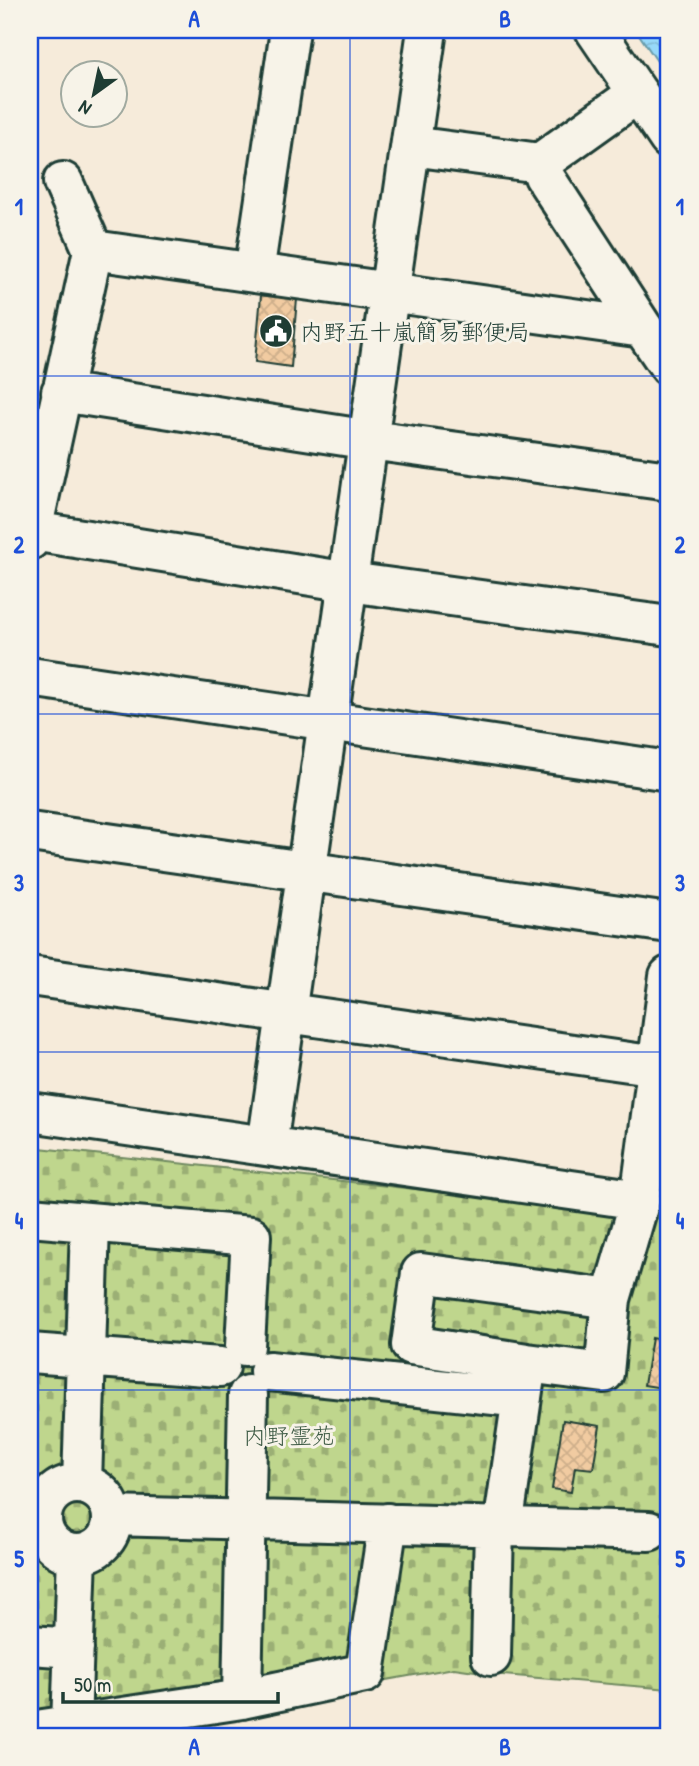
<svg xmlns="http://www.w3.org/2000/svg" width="699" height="1766" viewBox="0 0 699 1766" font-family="'Patrick Hand','Klee One',sans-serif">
<defs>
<pattern id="cemetery-stones" width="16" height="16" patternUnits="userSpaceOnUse" patternTransform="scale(1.75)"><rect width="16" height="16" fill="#bfd68d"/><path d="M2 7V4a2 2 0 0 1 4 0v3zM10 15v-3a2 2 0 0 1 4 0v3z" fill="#9baf74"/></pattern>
<pattern id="water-waves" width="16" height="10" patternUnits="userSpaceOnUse" patternTransform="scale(1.75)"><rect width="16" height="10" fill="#97d9f9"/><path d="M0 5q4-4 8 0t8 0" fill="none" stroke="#82bbd6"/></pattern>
<pattern id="building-cross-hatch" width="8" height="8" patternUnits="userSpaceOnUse" patternTransform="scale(1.75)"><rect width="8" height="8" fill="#f1cba1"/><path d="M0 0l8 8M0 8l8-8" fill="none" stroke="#ceaf8b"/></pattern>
</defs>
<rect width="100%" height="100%" fill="#f6ebda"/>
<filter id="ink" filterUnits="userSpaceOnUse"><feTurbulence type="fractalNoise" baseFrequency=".0143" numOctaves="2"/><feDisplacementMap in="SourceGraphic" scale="14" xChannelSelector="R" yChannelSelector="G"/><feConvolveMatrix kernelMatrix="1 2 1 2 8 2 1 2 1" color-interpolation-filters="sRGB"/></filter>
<g filter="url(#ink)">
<path fill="url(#cemetery-stones)" stroke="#6f8a60" stroke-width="2" d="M30,1147L599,1209L669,1220V1689L503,1675L454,1668L69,1736H30Z"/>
<path fill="url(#water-waves)" stroke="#679baa" stroke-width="2" d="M636,30H669V79Z"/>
<path fill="url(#building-cross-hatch)" stroke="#1f3d34" stroke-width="2" d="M261,295L297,299L291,367L255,362Z
M669,1286V1389L644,1385L652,1338L661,1340Z
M563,1420L600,1426L593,1469L575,1467L571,1492L552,1489Z"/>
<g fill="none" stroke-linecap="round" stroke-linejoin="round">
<g stroke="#1f3d34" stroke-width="44">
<path id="minor" d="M595,30L669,139
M411,146L540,163L638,93
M540,163L544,176L643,328
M93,250L643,328L669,366
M254,273L290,30
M61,392L370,440L669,481
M32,531L349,582L669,626
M30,540L93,250L63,182
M30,677L669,771
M30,832L669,923
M30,976L657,1066
M30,1112L640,1200
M267,1146L427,30
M30,1217L251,1236L245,1346
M30,1353L220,1367
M527,1363L411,1345L421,1273L611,1299
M269,1371L522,1398
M82,1484L90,1224
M42 1519a35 35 0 1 1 70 0a35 35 0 1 1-70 0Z
M112,1516L649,1531
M503,1527L527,1363L604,1373L611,1299L640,1200L669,976
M30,1645L74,1648
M491,1656L494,1527
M242,1699L248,1395
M71,1726L77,1554
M30,1731L242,1699L365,1673L388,1523"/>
</g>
<use href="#minor" stroke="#f7f3e8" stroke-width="38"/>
</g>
</g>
<path fill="none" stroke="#1d4ed8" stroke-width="2" stroke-opacity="0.55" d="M350,30V1736M30,376H669M30,714H669M30,1052H669M30,1390H669"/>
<defs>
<g id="civic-disc" transform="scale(1.75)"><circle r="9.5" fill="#1f3d34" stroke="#f7f3e8"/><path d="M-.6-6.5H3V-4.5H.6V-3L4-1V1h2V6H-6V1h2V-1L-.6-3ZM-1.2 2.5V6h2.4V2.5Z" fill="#fff"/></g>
</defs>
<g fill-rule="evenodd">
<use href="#civic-disc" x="276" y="331"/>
</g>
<g text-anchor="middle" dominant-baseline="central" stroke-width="6" stroke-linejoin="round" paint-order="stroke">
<g font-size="23" fill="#1f3d34" stroke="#f7f3e8" text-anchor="start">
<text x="300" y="331">内野五十嵐簡易郵便局</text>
</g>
<g font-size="23" fill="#3f5c46" stroke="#f7f3e8">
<text x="289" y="1435">内野霊苑</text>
</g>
</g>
<rect width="699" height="1766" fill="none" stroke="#f7f3e8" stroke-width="77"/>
<g transform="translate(94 94) rotate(213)"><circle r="33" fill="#f7f3e8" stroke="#a1aaa0" stroke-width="2"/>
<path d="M0-5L12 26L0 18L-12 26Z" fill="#1f3d34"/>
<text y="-10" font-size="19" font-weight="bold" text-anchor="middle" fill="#1f3d34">N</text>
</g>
<path d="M63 1692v10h215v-10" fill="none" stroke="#1f3d34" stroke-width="3.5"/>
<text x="74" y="1692" font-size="21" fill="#1f3d34" stroke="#f7f3e8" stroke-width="5" paint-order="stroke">50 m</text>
<rect x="38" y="38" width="622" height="1690" fill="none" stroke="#1d4ed8" stroke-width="2.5"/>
<g font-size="23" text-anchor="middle" font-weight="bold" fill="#1d4ed8">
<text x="194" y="27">A</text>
<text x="505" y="27">B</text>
<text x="19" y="215">1</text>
<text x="680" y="215">1</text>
<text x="19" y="553">2</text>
<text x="680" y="553">2</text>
<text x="19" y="891">3</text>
<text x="680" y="891">3</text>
<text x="19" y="1229">4</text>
<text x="680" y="1229">4</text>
<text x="19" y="1567">5</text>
<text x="680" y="1567">5</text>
<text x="194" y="1755">A</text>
<text x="505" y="1755">B</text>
</g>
</svg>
